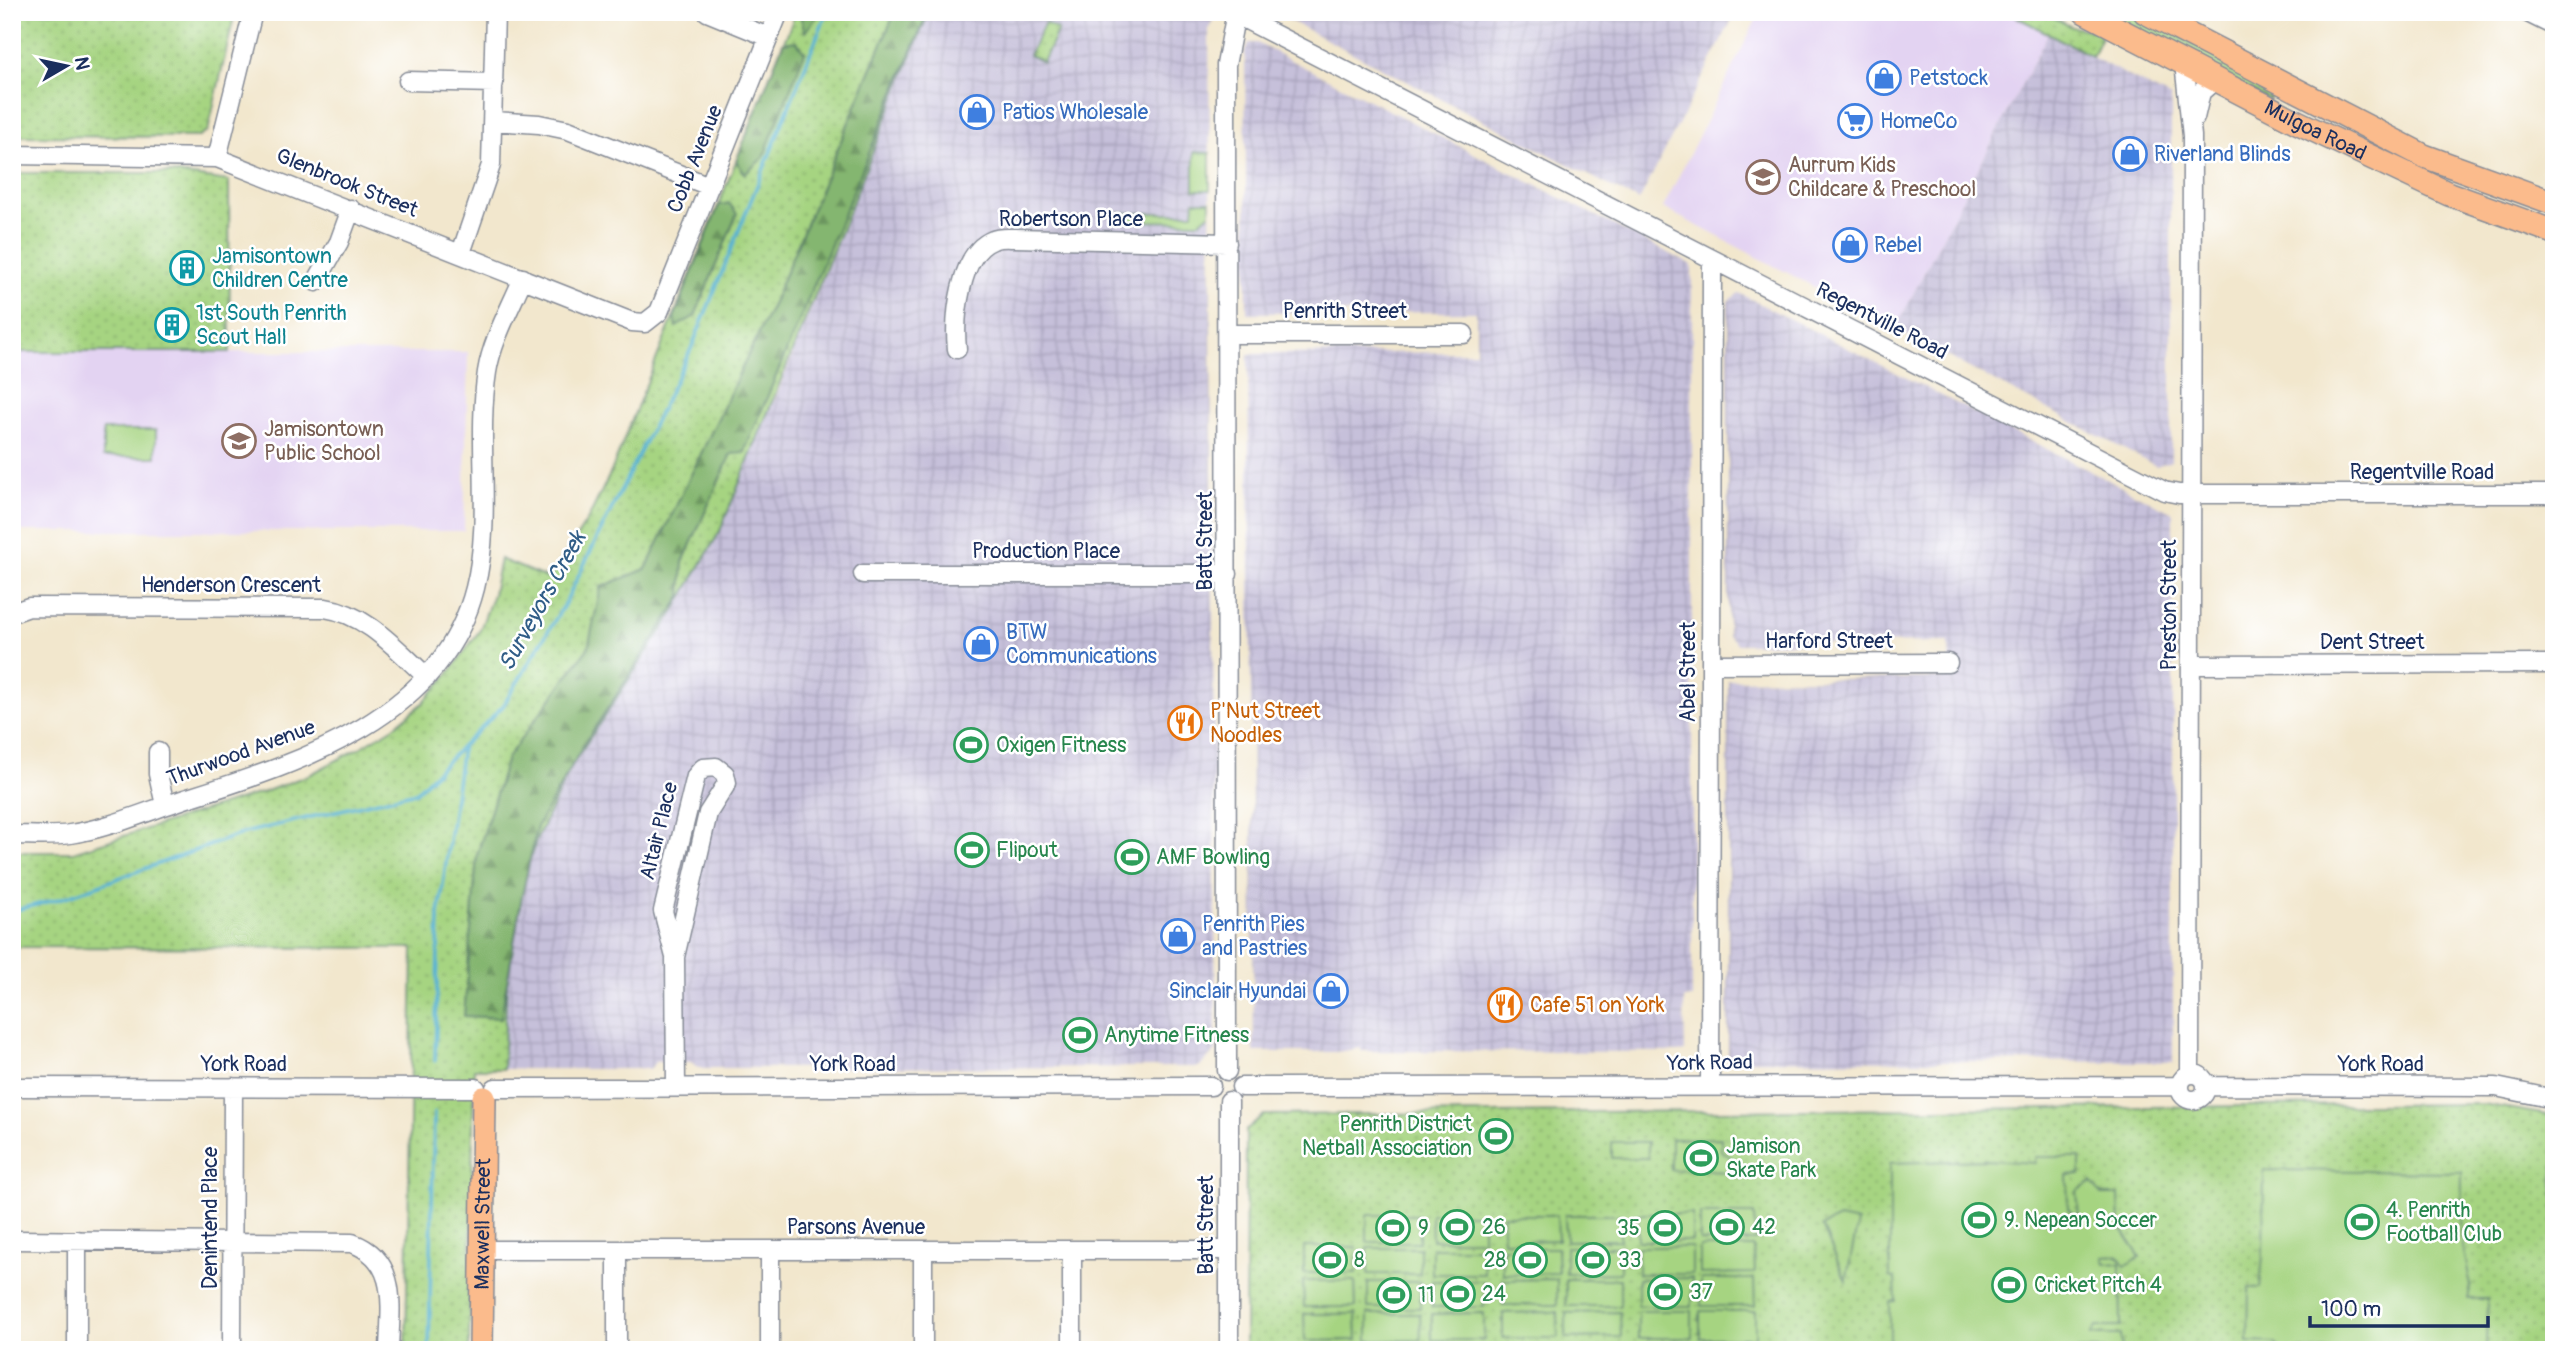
<svg xmlns="http://www.w3.org/2000/svg" width="2566" height="1362" viewBox="0 0 2566 1362" font-family="Pangolin,sans-serif">
<defs>
<pattern id="industrial-grid" width="8" height="8" patternUnits="userSpaceOnUse" patternTransform="scale(1.75)"><rect width="8" height="8" fill="#c6c0da"/><path d="M0 4h8M4 0v8" fill="none" stroke="#aaa5be"/></pattern>
<pattern id="grass-dots" width="8" height="8" patternUnits="userSpaceOnUse" patternTransform="scale(1.75)"><rect width="8" height="8" fill="#a6d481"/><path d="M2 2h.1M6 6h.1" fill="none" stroke="#8eb672" stroke-width="1.8" stroke-linecap="round"/></pattern>
<pattern id="forest-firs" width="22" height="20" patternUnits="userSpaceOnUse" patternTransform="scale(1.75)"><rect width="22" height="20" fill="#84b66f"/><path d="M5 1l3.5 6h-7zM16 11l3.5 6h-7z" fill="#6b945e"/></pattern>
</defs>
<rect width="100%" height="100%" fill="#fff"/>
<filter id="ink" filterUnits="userSpaceOnUse"><feTurbulence type="fractalNoise" baseFrequency=".0143" numOctaves="2"/><feDisplacementMap in="SourceGraphic" scale="14" xChannelSelector="R" yChannelSelector="G"/><feConvolveMatrix kernelMatrix="1 2 1 2 8 2 1 2 1" color-interpolation-filters="sRGB"/></filter>
<filter id="wash" filterUnits="userSpaceOnUse"><feTurbulence type="fractalNoise" baseFrequency=".00686" numOctaves="4" result="noise"/><feDisplacementMap in="SourceGraphic" scale="28" xChannelSelector="R" yChannelSelector="G"/><feGaussianBlur stdDeviation="1.57" result="paint"/><feColorMatrix in="noise" values="0 0 0 0 0 0 0 0 0 0 0 0 0 0 0 0 0 1.4 0 .05"/><feComposite in="paint" operator="in"/></filter>
<g filter="url(#wash)">
<rect width="100%" height="100%" fill="#f2e7cd"/>
<path fill="#e3d3f2" d="M1760,12H2007L2048,34L1895,329L1663,208Z
M12,352H468L464,531H12Z"/>
<path fill="url(#industrial-grid)" d="M929,12H1216L1209,29L1216,1051L1199,1067L699,1068L691,1062L656,1061L650,1069H503L507,979L522,883L538,836L572,765L672,615L777,394Z
M1273,12H1736L1639,201Z
M2048,34L2171,98V461L2156,466L1895,329Z
M1249,43H1257L1692,265V998L1684,999L1685,1052L1361,1051V1048L1337,1052H1254L1248,354L1476,352V312L1247,313L1245,51Z
M1739,293L2173,513V1062L1728,1060V680L1950,678L1949,642L1738,644L1728,635V301Z"/>
<path fill="url(#grass-dots)" stroke="#608270" stroke-width="2" d="M12,12H235L208,131L199,137L12,136Z
M796,12H929L720,531L672,615L572,765L538,836L522,883L507,979L503,1069H474L469,1350H406L413,948L12,947V852H73L267,791L311,774L358,749L394,727L422,704L449,673L480,630L493,594L500,559L549,579L588,519L611,472Z
M2007,12H2043L2072,27L2098,31L2101,37L2092,56Z
M2103,12C2112,12 2123,10 2131,12C2155,19 2254,78 2272,96L2269,100Z
M1045,23L1058,30L1043,62L1029,55Z
M12,173H172L229,181L230,352H12Z
M2483,1104L2554,1116V1350H1245L1246,1130L1264,1115Z"/>
<path fill="url(#forest-firs)" stroke="#507266" stroke-width="2" d="M799,12H821L805,32Z
M895,12H928L744,453L731,454L683,562L681,597L586,741L537,827L522,896L501,1018L464,1016L477,855L507,758L588,648L601,587L646,569L772,305Z
M796,41L805,52L763,158L745,174L736,161L783,43Z
M729,203L737,214L695,316L676,327L674,318L719,205Z"/>
<path fill="#a6d481" stroke="#608270" stroke-width="2" d="M1194,152L1210,153V190H1194Z
M1194,201H1210V213L1200,222L1116,221V213H1193Z
M103,430H156V457H103Z
M1721,1138V1151L1742,1164L1737,1174L1705,1169L1671,1170V1139Z
M1612,1142H1648V1158H1612Z
M2035,1157H2080V1174L2067,1175L2068,1209L2079,1218L2077,1191L2092,1182L2101,1195H2119L2120,1226L2140,1257L2125,1266L2118,1256L2103,1257L2105,1264L2120,1263L2121,1327H2096L2091,1335H2121L2122,1350H1890V1302L1896,1301L1895,1278L1890,1277V1163L1986,1160L2035,1163Z
M2264,1170L2462,1172L2461,1237L2471,1286L2468,1299H2487L2486,1350H2280L2275,1343L2248,1342L2249,1288H2260L2263,1255Z
M1431,1214H1483V1240H1432Z
M1638,1214H1692V1241H1638Z
M1700,1214H1754L1755,1241H1700Z
M1367,1215H1419V1242H1367Z
M1503,1215H1557L1558,1240L1503,1241Z
M1565,1215H1620V1240L1566,1241Z
M1839,1218L1858,1222L1846,1281L1822,1226Z
M1304,1247H1356V1273H1304Z
M1566,1247H1620V1273L1566,1274Z
M1638,1247H1692V1274H1638Z
M1700,1247H1754L1755,1273L1700,1274Z
M1368,1248H1420V1274H1368Z
M1432,1248H1483L1484,1274H1432Z
M1503,1248H1557L1558,1273L1503,1274Z
M1692,1278V1306H1638V1279Z
M1557,1279V1305H1503L1502,1280Z
M1566,1279H1620V1306H1566Z
M1701,1279H1754L1755,1306H1701Z
M1303,1281H1355L1356,1307H1304Z
M1432,1281H1484V1307H1432Z
M1368,1282H1420V1308H1368Z
M1638,1311H1692V1338H1638Z
M1700,1311H1755V1338H1700Z
M1557,1312L1558,1338H1503V1313Z
M1620,1312L1621,1337L1566,1338V1313Z
M1484,1313V1340H1432V1314Z
M1356,1314L1357,1340L1305,1341L1304,1314Z
M1368,1314H1420L1421,1340L1368,1341Z"/>
<g fill="none" stroke-linecap="round" stroke-linejoin="round">
<path stroke="#56b2d4" stroke-width="3.5" d="M12,911L66,897L244,833L416,792L503,706L564,605L691,349L827,12
M435,1061L439,914L462,747
M429,1350L434,1113"/>
</g>
</g>
<g filter="url(#ink)">
<g fill="none" stroke-linecap="round" stroke-linejoin="round">
<g stroke="#868b96" stroke-width="21">
<path id="minor" d="M707,12L768,37
M1231,12L2164,491L2179,494H2554
M2526,12L2554,26
M2184,63L2192,136L2190,1073
M408,81L494,83
M2195,118L2201,92L2216,79
M493,121L539,124L568,130L709,186
M12,155L217,158L632,322L645,323L659,312L779,12
M217,158L253,12
M461,253L491,165L495,12
M316,282L339,242L351,209
M1227,334H1464
M957,349C954,319 959,253 993,240C999,237 1008,238 1015,238L1227,243
M863,574H1228
M12,613L29,607L325,608C367,614 397,650 427,677
M1711,664L1948,663
M2191,665L2554,664
M158,752V774L165,805
M12,835C31,835 51,837 70,834C111,828 152,809 191,797C303,762 443,716 475,588C493,517 476,443 487,372C492,340 511,307 523,278
M675,957L663,911L696,776L703,768L716,767L725,774L727,783L708,813L675,957L676,1087
M1227,1071L1226,65L1236,12
M2180 1087a13 13 0 1 1 26 0a13 13 0 1 1-26 0Z
M1710,1085L1712,259
M2206,1086L2496,1087L2554,1099
M12,1087L476,1088
M1241,1087L2179,1086
M495,1088L1211,1086
M12,1240L352,1243C400,1260 390,1309 389,1350
M483,1250H1229
M617,1250V1350
M770,1250V1350
M77,1350V1240
M232,1350L233,1087
M923,1350V1250
M1072,1350V1250
M1229,1350V1101"/>
</g>
<g stroke="#868b96" stroke-width="26">
<g id="major">
<path id="s1" d="M2085,12L2297,122L2449,194L2554,232"/>
<path d="M2145,12L2424,156L2554,203"/>
<path id="s2" d="M481,1350L484,1098"/>
</g>
</g>
<use href="#minor" stroke="#fff" stroke-width="18"/>
<use href="#major" stroke="#fbbb8c" stroke-width="23"/>
</g>
</g>
<defs>
<g id="shop-ring" transform="scale(1.75)"><circle r="9.5" fill="#fff" stroke="#3f7fe0" stroke-width="1.5"/><path d="M-5-2.5h2.3a2.7 3.5 0 0 1 5.4 0H5L5.5 6h-11ZM-1.5-2.5h3a1.5 2.3 0 0 0-3 0Z" fill="#3f7fe0"/></g>
<g id="supermarket-ring" transform="scale(1.75)"><circle r="9.5" fill="#fff" stroke="#3f7fe0" stroke-width="1.5"/><path d="M-6-5.5h2.5l.6 2H6L4.5 2H-2.5L-4.4-4H-6ZM-1.5 3.2a1.3 1.3 0 1 0 .1 0ZM3 3.2a1.3 1.3 0 1 0 .1 0Z" fill="#3f7fe0"/></g>
<g id="school-ring" transform="scale(1.75)"><circle r="9.5" fill="#fff" stroke="#8d6e63" stroke-width="1.5"/><path d="M0-5L7-2L0 1L-7-2ZM-4 1L0 2.5L4 1V4Q0 6-4 4Z" fill="#8d6e63"/></g>
<g id="building-ring" transform="scale(1.75)"><circle r="9.5" fill="#fff" stroke="#0f9aa8" stroke-width="1.5"/><path d="M-4-6H4V6H1V3H-1V6H-4ZM-2.5-4.3h1.7v1.8h-1.7ZM.8-4.3h1.7v1.8H.8ZM-2.5-1h1.7V.8h-1.7ZM.8-1h1.7V.8H.8Z" fill="#0f9aa8"/></g>
<g id="restaurant-ring" transform="scale(1.75)"><circle r="9.5" fill="#fff" stroke="#e8710a" stroke-width="1.5"/><path d="M-5-6h1v4h1v-4h1v4h1v-4h1v5L-1.5 .5V6h-2V.5L-5-1ZM5-6V6H3V1.5H1.5Q1.5-4 5-6Z" fill="#e8710a"/></g>
<g id="stadium-ring" transform="scale(1.75)"><circle r="9.5" fill="#fff" stroke="#2e9e5b" stroke-width="1.5"/><path d="M0-5a6.5 5 0 1 0 0 10a6.5 5 0 1 0 0-10ZM-3.5-1.8h7v3.6h-7Z" fill="#2e9e5b"/></g>
</defs>
<g fill-rule="evenodd">
<use href="#shop-ring" x="1884" y="78"/>
<use href="#shop-ring" x="977" y="112"/>
<use href="#supermarket-ring" x="1855" y="121"/>
<use href="#shop-ring" x="2130" y="154"/>
<use href="#school-ring" x="1763" y="177"/>
<use href="#shop-ring" x="1850" y="245"/>
<use href="#building-ring" x="187" y="268"/>
<use href="#building-ring" x="172" y="325"/>
<use href="#school-ring" x="239" y="441"/>
<use href="#shop-ring" x="981" y="644"/>
<use href="#restaurant-ring" x="1185" y="723"/>
<use href="#stadium-ring" x="971" y="745"/>
<use href="#stadium-ring" x="972" y="850"/>
<use href="#stadium-ring" x="1132" y="857"/>
<use href="#shop-ring" x="1178" y="936"/>
<use href="#shop-ring" x="1331" y="991"/>
<use href="#restaurant-ring" x="1505" y="1005"/>
<use href="#stadium-ring" x="1080" y="1035"/>
<use href="#stadium-ring" x="1496" y="1136"/>
<use href="#stadium-ring" x="1701" y="1158"/>
<use href="#stadium-ring" x="1979" y="1220"/>
<use href="#stadium-ring" x="2362" y="1222"/>
<use href="#stadium-ring" x="1457" y="1227"/>
<use href="#stadium-ring" x="1727" y="1227"/>
<use href="#stadium-ring" x="1393" y="1228"/>
<use href="#stadium-ring" x="1665" y="1228"/>
<use href="#stadium-ring" x="1330" y="1260"/>
<use href="#stadium-ring" x="1530" y="1260"/>
<use href="#stadium-ring" x="1593" y="1260"/>
<use href="#stadium-ring" x="2009" y="1285"/>
<use href="#stadium-ring" x="1665" y="1292"/>
<use href="#stadium-ring" x="1458" y="1294"/>
<use href="#stadium-ring" x="1394" y="1295"/>
</g>
<g text-anchor="middle" dominant-baseline="central" stroke-width="5" stroke-linejoin="round" paint-order="stroke">
<g font-size="21" fill="#366cbe" stroke="#fff" text-anchor="start">
<text x="1909" y="78">Petstock</text>
<text x="1002" y="112">Patios Wholesale</text>
<text x="1880" y="121">HomeCo</text>
<text x="2154" y="154">Riverland Blinds</text>
<text x="1874" y="245">Rebel</text>
<text x="1006" y="632">BTW<tspan x="1006" dy="24">Communications</tspan></text>
<text x="1202" y="924">Penrith Pies<tspan x="1202" dy="24">and Pastries</tspan></text>
<text x="1306" y="991" text-anchor="end">Sinclair Hyundai</text>
</g>
<g font-size="21" fill="#1b2f5e" stroke="#fff">
<text stroke="none"><textPath href="#s1" startOffset="259">Mulgoa Road</textPath></text>
<text transform="translate(695 159) rotate(-68)">Cobb Avenue</text>
<text transform="translate(347 183) rotate(22)">Glenbrook Street</text>
<text x="1071" y="219">Robertson Place</text>
<text x="1345" y="311">Penrith Street</text>
<text transform="translate(1882 321) rotate(27)">Regentville Road</text>
<text x="2422" y="472">Regentville Road</text>
<text transform="translate(1205 541) rotate(-90)">Batt Street</text>
<text x="1046" y="551">Production Place</text>
<text x="231" y="585">Henderson Crescent</text>
<text transform="translate(2169 605) rotate(-90)">Preston Street</text>
<text x="1829" y="641">Harford Street</text>
<text x="2372" y="642">Dent Street</text>
<text transform="translate(1688 672) rotate(-90)">Abel Street</text>
<text transform="translate(241 753) rotate(-20)">Thurwood Avenue</text>
<text transform="translate(659 831) rotate(-76)">Altair Place</text>
<text transform="translate(1710 1063) rotate(-1)">York Road</text>
<text x="244" y="1064">York Road</text>
<text x="853" y="1064">York Road</text>
<text x="2381" y="1064">York Road</text>
<text transform="translate(210 1218) rotate(-90)">Denintend Place</text>
<text stroke="none"><textPath href="#s2" startOffset="126">Maxwell Street</textPath></text>
<text transform="translate(1206 1225) rotate(-90)">Batt Street</text>
<text x="856" y="1227">Parsons Avenue</text>
</g>
<g font-size="21" fill="#785e54" stroke="#fff" text-anchor="start">
<text x="1788" y="165">Aurrum Kids<tspan x="1788" dy="24">Childcare &amp; Preschool</tspan></text>
<text x="264" y="429">Jamisontown<tspan x="264" dy="24">Public School</tspan></text>
</g>
<g font-size="21" fill="#0d838f" stroke="#fff" text-anchor="start">
<text x="212" y="256">Jamisontown<tspan x="212" dy="24">Children Centre</tspan></text>
<text x="196" y="313">1st South Penrith<tspan x="196" dy="24">Scout Hall</tspan></text>
</g>
<g font-size="21" fill="#c56008" stroke="#fff" text-anchor="start">
<text x="1210" y="711">P'Nut Street<tspan x="1210" dy="24">Noodles</tspan></text>
<text x="1530" y="1005">Cafe 51 on York</text>
</g>
<g font-size="21" fill="#27864d" stroke="#fff" text-anchor="start">
<text x="996" y="745">Oxigen Fitness</text>
<text x="996" y="850">Flipout</text>
<text x="1156" y="857">AMF Bowling</text>
<text x="1104" y="1035">Anytime Fitness</text>
<text x="1472" y="1124" text-anchor="end">Penrith District<tspan x="1472" dy="24">Netball Association</tspan></text>
<text x="1726" y="1146">Jamison<tspan x="1726" dy="24">Skate Park</tspan></text>
<text x="2386" y="1210">4. Penrith<tspan x="2386" dy="24">Football Club</tspan></text>
<text x="2004" y="1220">9. Nepean Soccer</text>
<text x="1482" y="1227">26</text>
<text x="1752" y="1227">42</text>
<text x="1418" y="1228">9</text>
<text x="1640" y="1228" text-anchor="end">35</text>
<text x="1354" y="1260">8</text>
<text x="1506" y="1260" text-anchor="end">28</text>
<text x="1618" y="1260">33</text>
<text x="2034" y="1285">Cricket Pitch 4</text>
<text x="1690" y="1292">37</text>
<text x="1482" y="1294">24</text>
<text x="1418" y="1295">11</text>
</g>
<g font-size="23" font-style="italic" fill="#305d87" stroke="#fff">
<text transform="translate(542 601) rotate(-61)">Surveyors Creek</text>
</g>
</g>
<rect width="2566" height="1362" fill="none" stroke="#fff" stroke-width="42"/>
<g transform="translate(66 66) rotate(81)" stroke="#ffffff" stroke-width="5" paint-order="stroke">
<path d="M0-5L12 26L0 18L-12 26Z" fill="#1b2f5e"/>
<text y="-10" font-size="19" font-weight="bold" text-anchor="middle" fill="#1b2f5e">N</text>
</g>
<path d="M2310 1316v10h178v-10" fill="none" stroke="#1b2f5e" stroke-width="3.5"/>
<text x="2321" y="1316" font-size="21" fill="#1b2f5e" stroke="#ffffff" stroke-width="5" paint-order="stroke">100 m</text>
</svg>
